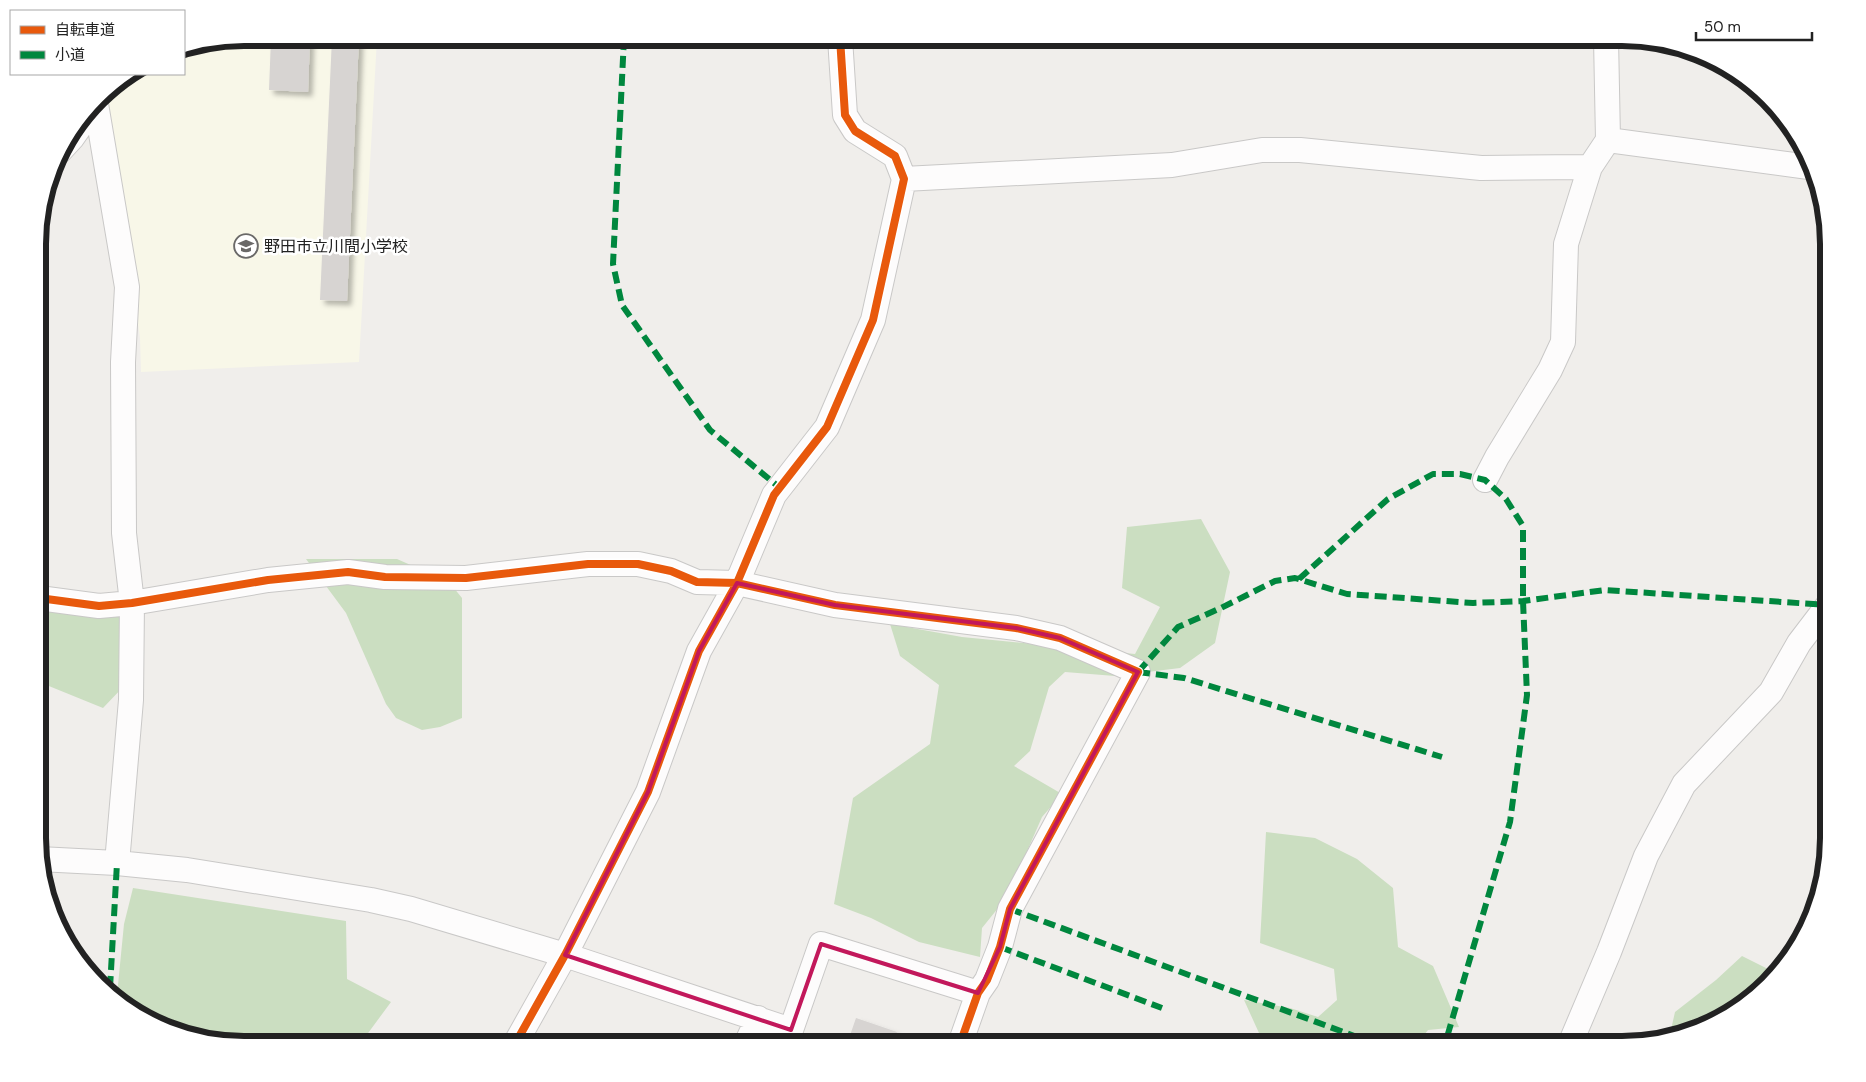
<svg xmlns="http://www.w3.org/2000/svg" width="1866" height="1082" viewBox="0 0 1866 1082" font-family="'DM Sans','Noto Sans JP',sans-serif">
<defs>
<filter id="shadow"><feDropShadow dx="4.5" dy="4.5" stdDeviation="2.5" flood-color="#0004"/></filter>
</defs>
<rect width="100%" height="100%" fill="#f0eeeb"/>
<path fill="#f8f7e8" d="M244,38H377L359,362L141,372L140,338L106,91L132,74H184V49Z"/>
<path fill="#cbdec1" d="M1201,519L1230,572L1215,643L1180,668L1115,676L1065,672L1049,687L1030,751L1014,766L1062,794L1042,817L1007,897L982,928L980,957L919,942L871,918L834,904L853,798L930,744L939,685L900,656L890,624L962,637L1135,654L1160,607L1122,588L1127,527Z
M306,559H397L449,582L462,598V718L440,727L422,730L396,718L386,704L346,613Z
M39,597L111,612L138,629L124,686L103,708L39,682Z
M1266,832L1315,838L1357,859L1393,888L1398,947L1433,966L1459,1027L1428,1030L1417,1044H1264L1244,1000L1290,1008L1318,1017L1337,1000L1334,969L1260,943Z
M133,888L346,921L347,979L391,1002L360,1044H244L190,1037L141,1017L117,995L124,924Z
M1742,956L1776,973L1768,984L1725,1017L1670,1034L1675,1012L1716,980Z"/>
<path fill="#d7d4d2" filter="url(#shadow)" d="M271,38H310L308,92L269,90Z
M332,38H359L347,301L320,300Z
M856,1018L897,1032L893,1044H847Z"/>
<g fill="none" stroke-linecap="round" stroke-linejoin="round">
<g stroke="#c9c8c7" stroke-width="26">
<path id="minor" d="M96,104L127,287L123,362L124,533L132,603L131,700L117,863
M1608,140L1809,167
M60,151L72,138L96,104
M904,179L1172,165L1262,150H1300L1481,168L1590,167
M1485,480L1497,457L1550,370L1563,342L1566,244L1590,167L1608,140L1606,38
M39,598L99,606L132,603L268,580L348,572L385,577L466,578L588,564H638L671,571L697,582L737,583L835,605L1016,628L1060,638L1138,672L1010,909L1000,947L987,980L978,993L960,1044
M39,859L117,863L187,870L371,900L411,909L565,955L791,1030L821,944L978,993
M515,1044L565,955L648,792L699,651L737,583L774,495L827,427L873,320L904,179L895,156L855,131L845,115L840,38
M746,1044L758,1018
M1570,1044L1609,952L1646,856L1684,784L1771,692L1799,643L1828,605"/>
</g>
<use href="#minor" stroke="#fdfcfc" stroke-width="24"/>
<path stroke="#00873e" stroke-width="6" stroke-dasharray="12 6" stroke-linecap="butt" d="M624,38L613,264L622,305L710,430L780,488
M1299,579L1388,499L1433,474H1460L1485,480L1506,499L1523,526V601L1527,695L1510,822L1445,1044
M1138,672L1178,627L1221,608L1275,581L1295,578L1347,594L1473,603L1523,601L1605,590L1827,605
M1138,672L1184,678L1442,757
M1010,909L1376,1044
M1000,947L1162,1008
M110,988L117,863"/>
<g stroke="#fff" stroke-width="11">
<path id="cycleway" d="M39,598L99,606L132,603L268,580L348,572L385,577L466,578L588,564H638L671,571L697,582L737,583L835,605L1016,628L1060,638L1138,672L1010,909L1000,947L987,980L978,993L960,1044
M515,1044L565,955L648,792L699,651L737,583L774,495L827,427L873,320L904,179L895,156L855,131L845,115L840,38"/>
</g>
<use href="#cycleway" stroke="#e8590c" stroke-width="8"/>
</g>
<path fill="none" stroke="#c2185b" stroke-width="4" stroke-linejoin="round" d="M737,583L835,605L1016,628L1060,638L1138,672L1010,909L1000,947L978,993L821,944L791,1030L565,955L648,792L699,651Z"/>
<defs>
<g id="school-ring" transform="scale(1.25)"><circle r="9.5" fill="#fff" stroke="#6a6968" stroke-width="1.5"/><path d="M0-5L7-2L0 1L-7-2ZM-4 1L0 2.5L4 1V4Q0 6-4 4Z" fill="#6a6968"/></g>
</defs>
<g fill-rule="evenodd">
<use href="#school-ring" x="246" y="246"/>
</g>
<g text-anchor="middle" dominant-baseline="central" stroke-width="5" stroke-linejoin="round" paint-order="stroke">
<g font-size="16" fill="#222" stroke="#fff" text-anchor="start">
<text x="264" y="246">野田市立川間小学校</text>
</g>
</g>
<path d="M0 0H1866V1082H0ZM244 46H1622A198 198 0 0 1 1820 244V838A198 198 0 0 1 1622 1036H244A198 198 0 0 1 46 838V244A198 198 0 0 1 244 46Z" fill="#fff" fill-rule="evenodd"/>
<path fill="none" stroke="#222" stroke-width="6" d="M244 46H1622A198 198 0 0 1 1820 244V838A198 198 0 0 1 1622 1036H244A198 198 0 0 1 46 838V244A198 198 0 0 1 244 46Z"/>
<rect x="10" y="10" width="175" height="65" fill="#ffffff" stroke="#a7a7a7"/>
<rect x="20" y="26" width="25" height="8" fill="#e8590c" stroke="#a7a7a7"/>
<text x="55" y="35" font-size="15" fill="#222222">自転車道</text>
<rect x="20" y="51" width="25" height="8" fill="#00873e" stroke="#a7a7a7"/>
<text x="55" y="60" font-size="15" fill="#222222">小道</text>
<path d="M1696 32v8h116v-8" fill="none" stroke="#222222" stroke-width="2.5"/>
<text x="1704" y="32" font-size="15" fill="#222222" stroke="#ffffff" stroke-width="4" paint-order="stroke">50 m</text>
</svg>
